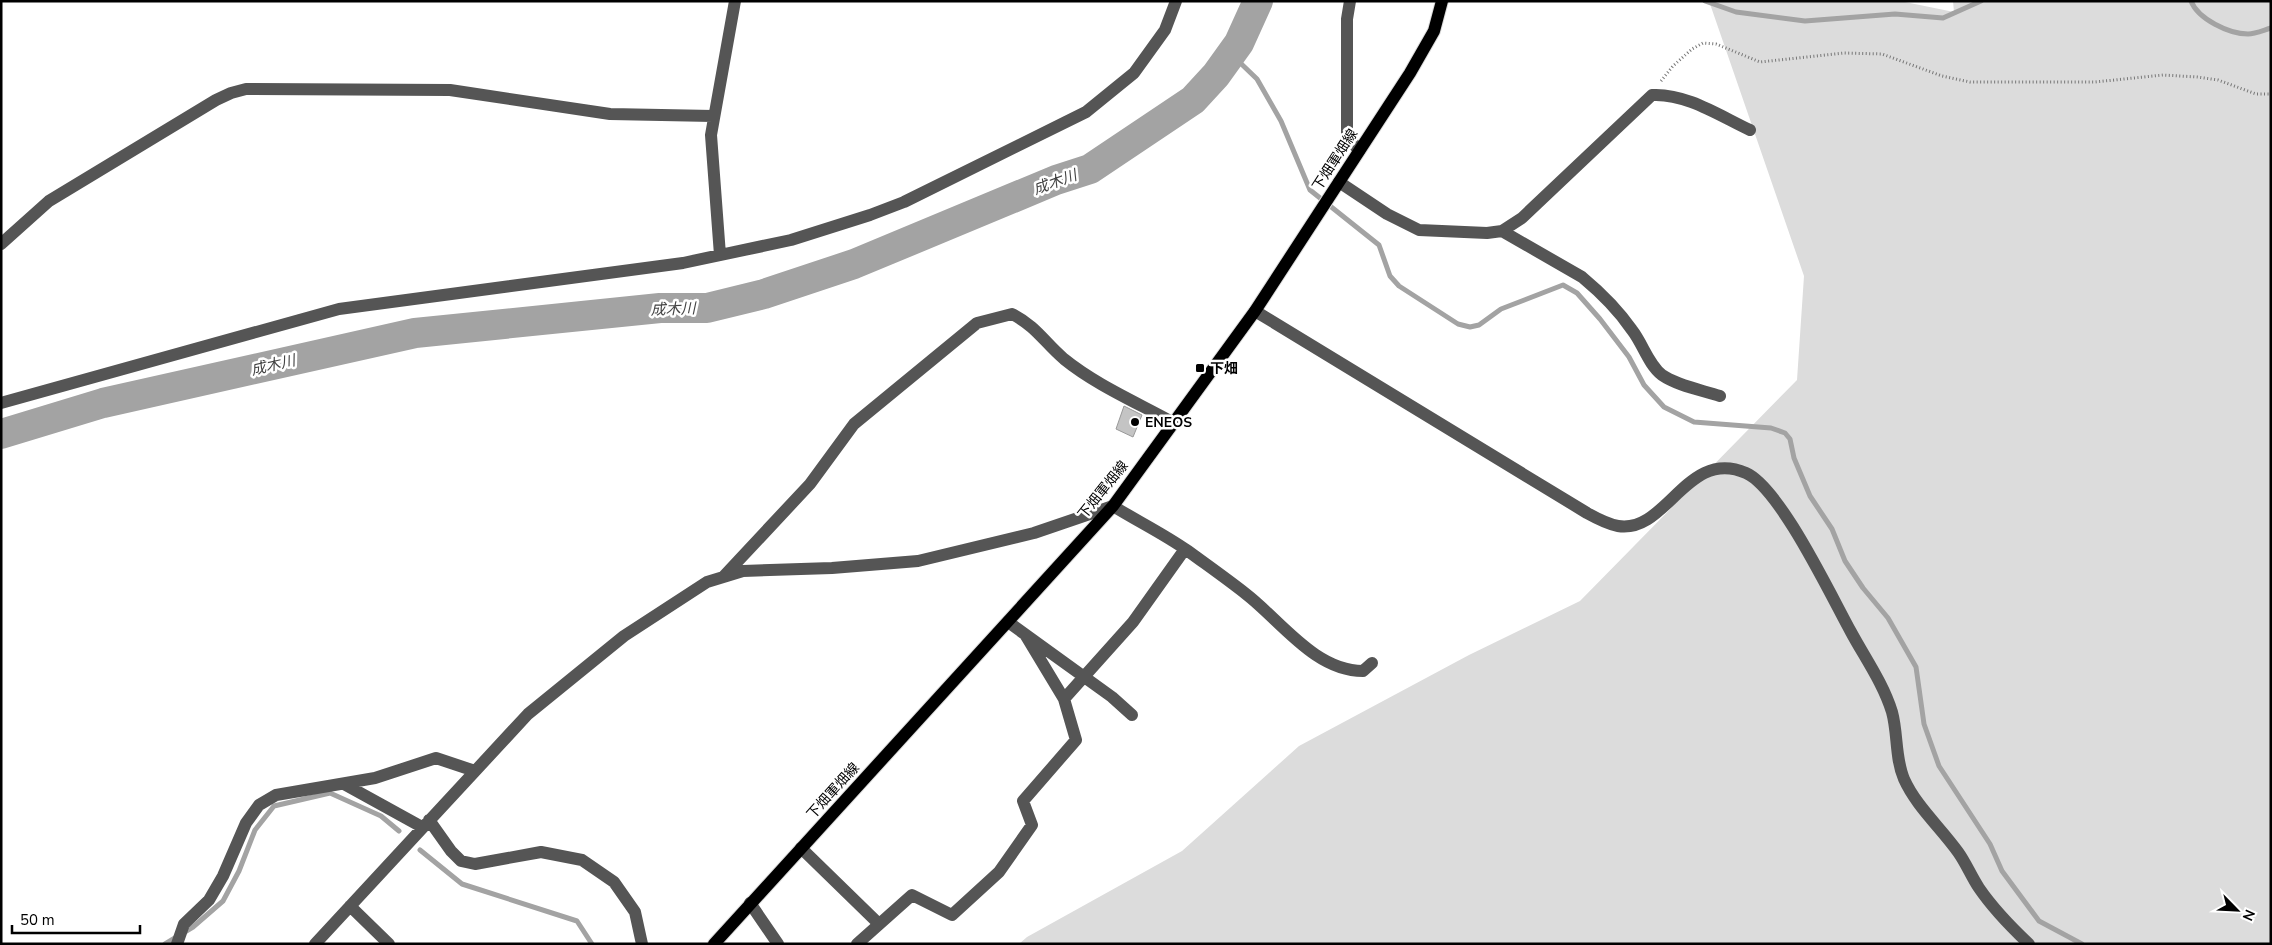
<svg xmlns="http://www.w3.org/2000/svg" width="2272" height="945" viewBox="0 0 2272 945" font-family="'Nunito Sans','Noto Sans JP',sans-serif">
<rect width="100%" height="100%" fill="#fff"/>
<path fill="#dcdcdc" d="M1709,1H1900L1954,12L1953,1H2271V944H1019L1027,937L1182,851L1299,746L1469,655L1580,601L1797,380L1804,276Z"/>
<g fill="none" stroke-linecap="round" stroke-linejoin="round">
<path stroke="#a3a3a3" stroke-width="5" d="M1705,1L1736,12L1805,21L1895,14L1943,18L1981,1
M2191,1C2198,19 2229,34 2248,34C2255,34 2264,30 2271,28
M1231,54L1257,79L1281,121L1310,190L1379,245L1390,276L1399,286L1458,324L1470,327L1479,325L1501,309L1563,285L1577,293L1600,319L1629,357L1644,385L1664,407L1694,422L1771,428L1785,433L1790,439L1794,458L1810,496L1832,529L1845,561L1863,588L1888,618L1916,667L1924,724L1939,766L1990,844L2002,871L2039,921L2082,944
M420,850L462,884L577,921L592,944
M165,944L193,927L223,901L239,871L255,830L274,806L330,793L381,816L399,831"/>
<path stroke="#a3a3a3" stroke-width="30" d="M1,434L103,403L415,333L660,308H707L764,294L854,264L1056,180L1090,169L1193,100L1216,75L1239,43L1258,1"/>
</g>
<path fill="#c4c4c4" stroke="#999" d="M1124,406L1142,415L1133,437L1116,429Z"/>
<g fill="none" stroke-linecap="round" stroke-linejoin="round">
<g stroke="#dbdbdb" stroke-width="14">
<path id="major" d="M714,944L1113,506L1255,311L1410,73L1434,31L1442,1"/>
</g>
<path stroke="#777" stroke-width="3" stroke-dasharray="1 2.5" stroke-linecap="butt" d="M1661,81L1673,66L1692,49L1703,43L1716,44L1760,62L1844,53L1882,54L1942,76L1970,82H2095L2163,75L2197,77L2218,80L2256,94H2271"/>
<path stroke="#555" stroke-width="12" d="M1350,1L1347,19V135L1359,151
M1339,182L1387,214L1419,230L1487,233L1502,231L1522,218L1652,95C1686,93 1720,116 1750,130
M1502,231L1582,277C1600,292 1619,311 1632,330C1643,344 1648,364 1662,375C1678,386 1702,390 1720,396
M1,244L49,201L216,100L231,93L246,89L450,90L610,114L713,116
M720,255L711,135L735,1
M1255,311L1587,513C1596,518 1607,524 1618,526C1667,534 1687,447 1746,473C1780,488 1831,596 1851,632C1865,658 1883,683 1892,712C1898,734 1895,758 1904,779C1916,806 1941,828 1958,852C1966,863 1971,876 1979,888C1992,907 2012,928 2029,944
M1,403L339,309L683,263L791,240L870,215L904,202L1086,112L1134,73L1165,30L1176,1
M724,576L810,484L854,424L977,323L1012,314C1037,327 1044,342 1064,359C1096,385 1138,403 1174,423
M1008,622L1112,697L1132,715
M1064,699L1133,622L1185,549
M344,784L422,827
M429,820L451,851L461,861L475,864L541,852L582,860L614,882L635,912L642,944
M801,848L879,924
M750,903L778,944
M350,906L389,944
M177,944L184,924L209,900L223,876L246,823L259,805L276,795L375,778L436,758L475,771
M315,944L528,714L624,636L707,582L743,571L832,568L918,561L1034,533L1113,506C1137,521 1164,534 1188,551C1207,565 1227,579 1246,594C1281,621 1315,671 1363,671L1372,663
M857,944L912,895L952,915L999,872L1032,825L1023,801L1076,740L1064,699L1026,636"/>
<use href="#major" stroke="#000" stroke-width="12"/>
</g>
<g fill="#000" stroke="#fff" stroke-width="2">
<rect x="1195" y="363" width="10" height="10" rx="2.5"/>
<circle cx="1135" cy="422" r="5"/>
</g>
<g text-anchor="middle" dominant-baseline="central" stroke-width="5" stroke-linejoin="round" paint-order="stroke">
<g font-size="14" fill="#000" stroke="#fff">
<text transform="translate(1335 160) rotate(-57)">下畑軍畑線</text>
<text transform="translate(1103 490) rotate(-51)">下畑軍畑線</text>
<text transform="translate(833 791) rotate(-48)">下畑軍畑線</text>
</g>
<g font-size="14" font-weight="bold" fill="#000" stroke="#fff" text-anchor="start">
<text x="1210" y="368">下畑</text>
<text x="1145" y="422">ENEOS</text>
</g>
<g font-size="15" font-style="italic" fill="#444" stroke="#fff">
<text transform="translate(1055 182) rotate(-20)">成木川</text>
<text transform="translate(673 309) rotate(-2)">成木川</text>
<text transform="translate(273 365) rotate(-13)">成木川</text>
</g>
</g>
<rect width="2272" height="945" fill="none" stroke="#000000" stroke-width="5"/>
<g transform="translate(2237 910) rotate(114)" stroke="#ffffff" stroke-width="4" paint-order="stroke">
<path d="M0-4L9 19L0 12L-9 19Z" fill="#000000"/>
<text y="-8" font-size="14" font-weight="bold" text-anchor="middle" fill="#000000">N</text>
</g>
<path d="M12 925v8h128v-8" fill="none" stroke="#000000" stroke-width="2.5"/>
<text x="20" y="925" font-size="15" fill="#000000" stroke="#ffffff" stroke-width="4" paint-order="stroke">50 m</text>
</svg>
